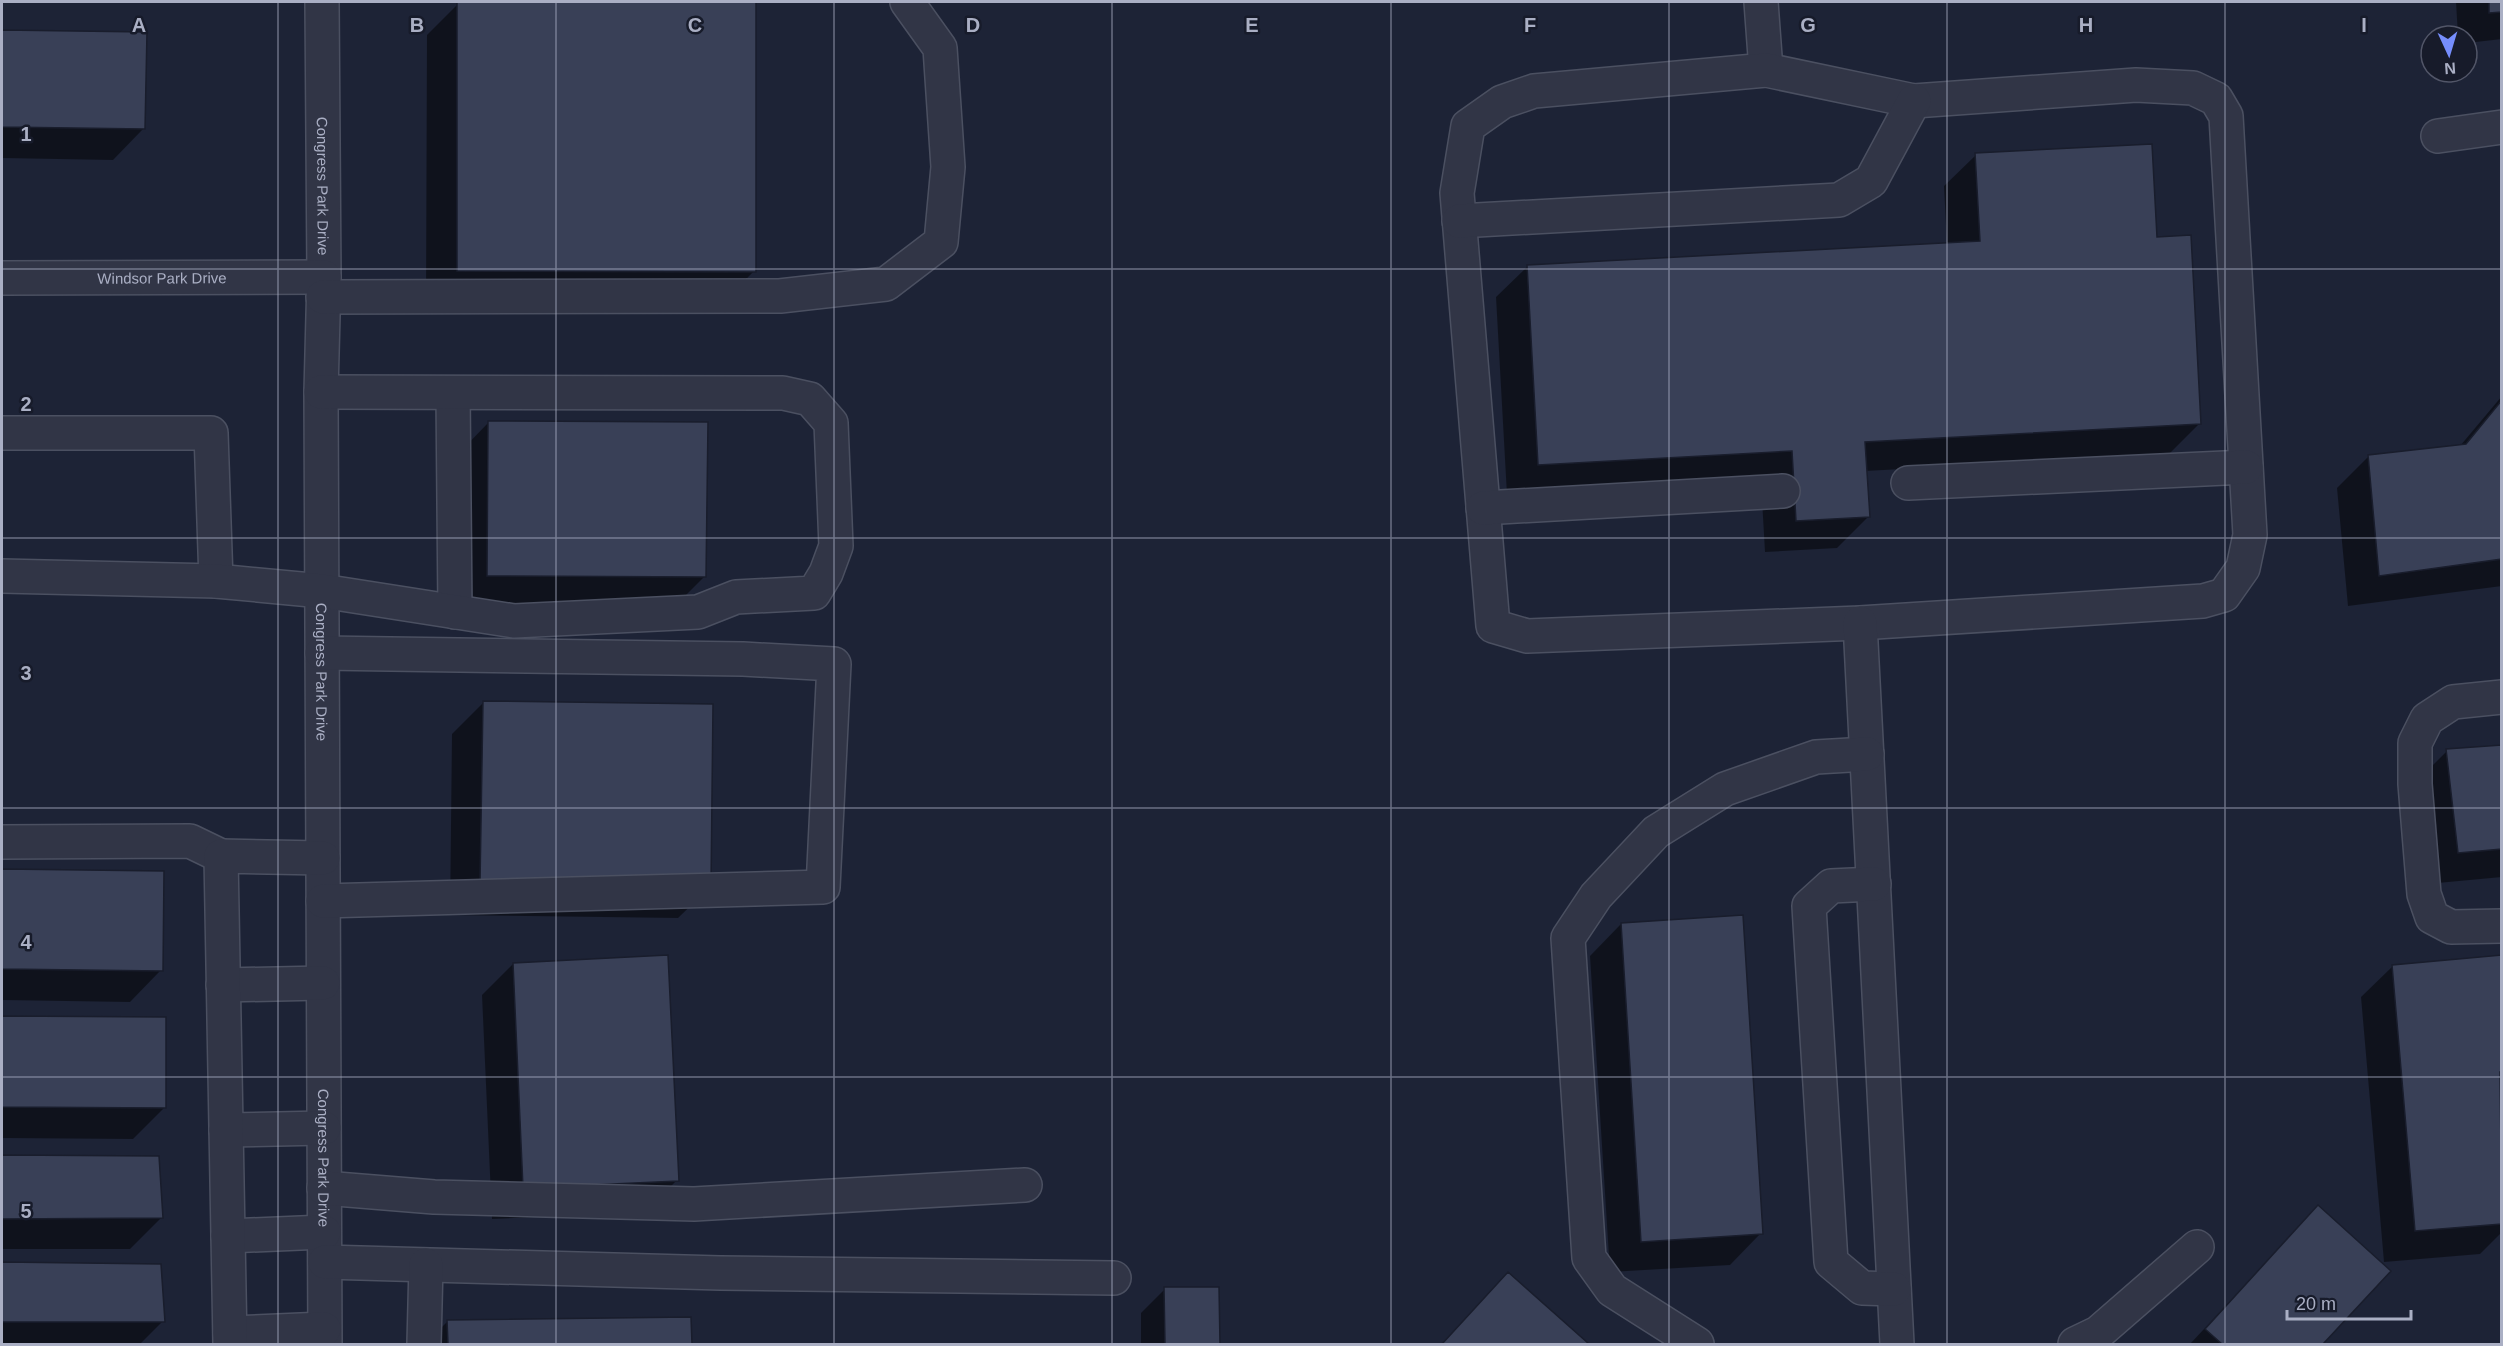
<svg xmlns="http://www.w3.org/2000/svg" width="2503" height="1346" viewBox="0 0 2503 1346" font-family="Arial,sans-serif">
<rect width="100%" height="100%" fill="#1d2336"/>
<path fill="#0007" d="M2456,2H2502V39L2467,43V36H2458Z
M458,4L754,271L723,303L426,302L427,35Z
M2,31L146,34L144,128L113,160L2,158Z
M1976,155L2155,238L2200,423L2168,455L1865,471L1868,517L1837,548L1765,552L1761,482L1507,495L1496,297L1528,266L1947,244L1944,186Z
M2502,396V586L2348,606L2337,488L2368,457L2460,446Z
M489,422L705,576L673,608L457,607L458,454Z
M483,703L710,887L678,918L450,915L452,734Z
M2502,746V877L2427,884L2416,782L2447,751Z
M2,870L162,872L161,970L130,1002L2,1000Z
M1621,924L1761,1233L1730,1265L1610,1272L1590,956Z
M2502,957V1232L2480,1254L2384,1262L2361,997L2393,966Z
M513,964L677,1180L646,1212L492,1219L482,995Z
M2,1017L165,1018L164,1108L133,1139L2,1138Z
M2,1156L157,1157L161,1218L130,1249H2Z
M2318,1207L2389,1271L2321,1344H2190Z
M2,1263L159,1266L163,1321L140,1344H2Z
M1508,1274L1587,1344H1442Z
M1165,1289H1217L1218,1344H1141V1313Z
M690,1319V1344H425L448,1321Z"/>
<path fill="#394057" stroke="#191d2c" stroke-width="1.5" d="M457,2H756V272L457,271Z
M2489,2H2502V12L2489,13Z
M2,30L147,32L145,129L2,127Z
M2152,144L2157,237L2191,235L2201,424L1865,442L1870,517L1796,521L1792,451L1538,465L1527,265L1980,241L1975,153Z
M2502,400V559L2379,576L2368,455L2466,444Z
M488,421L708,422L706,577L487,576Z
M483,701L713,704L711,887L480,884Z
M2502,745V849L2458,853L2446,749Z
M2,869L164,871L163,971L2,969Z
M1743,915L1763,1234L1641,1242L1621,923Z
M668,955L679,1181L523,1188L513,963Z
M2502,955V1072H2500L2502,1224L2415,1231L2392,965Z
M2,1016L166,1017V1108L2,1107Z
M2,1155L159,1156L163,1218L2,1219Z
M2318,1205L2391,1271L2323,1344H2222L2205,1329Z
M2,1262L161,1264L165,1322H2Z
M1508,1272L1589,1344H1442Z
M1164,1287H1219L1220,1344H1165Z
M691,1317L692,1344H448L447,1320Z"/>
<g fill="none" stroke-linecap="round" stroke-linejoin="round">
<g stroke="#4b5061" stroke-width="36">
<g id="minor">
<path id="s1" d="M322,2L324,277L321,392L325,1344"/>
<path d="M1761,2L1766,70"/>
<path d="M1766,70L1914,101L2136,85L2193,88L2216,99L2226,116L2250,535L2243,568L2224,595L2203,601L1860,623L1527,636L1493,626L1457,193L1468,126L1502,102L1534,91Z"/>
<path d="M2438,136L2502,127"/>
<path d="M1459,221L1839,200L1871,181L1914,101"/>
<path id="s2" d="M2,278L324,277"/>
<path d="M323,297L780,296L886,284L941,242L948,167L940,48L907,2"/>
<path d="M453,393L455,612"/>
<path d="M2,433H211L216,581"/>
<path d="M1908,483L2246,467"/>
<path d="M1483,508L1783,491"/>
<path d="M2,576L216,581L322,591L514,621L698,612L736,597L814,593L826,573L836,546L831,423L810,399L783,393L321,392"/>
<path d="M1860,623L1897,1344"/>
<path d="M322,653L743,659L834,664L823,887L323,901"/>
<path d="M2502,697L2453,702L2427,719L2415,743V784L2424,894L2432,917L2451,927L2502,926"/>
<path d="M2,842L190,841L221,856"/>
<path d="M1874,884L1831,886L1809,906L1810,923L1831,1262L1862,1288L1894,1289"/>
<path d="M223,985L323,983"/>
<path d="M226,1130L324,1128"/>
<path d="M324,1188L434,1197L694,1204L1025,1185"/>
<path d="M228,1236L324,1232"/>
<path d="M325,1262L720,1273L1114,1278"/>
<path d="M230,1333L324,1329"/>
<path d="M230,1344L221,856L323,858"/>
<path d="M424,1344L426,1265"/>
<path d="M1697,1344L1612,1290L1589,1258L1568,938L1596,896L1656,832L1725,789L1816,757L1867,754"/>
<path d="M2075,1344L2098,1333L2197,1247"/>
</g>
</g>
<use href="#minor" stroke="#313546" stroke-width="33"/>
</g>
<path fill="none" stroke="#aaafc4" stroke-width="1.5" stroke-opacity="0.55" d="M278,2V1344M556,2V1344M834,2V1344M1112,2V1344M1391,2V1344M1669,2V1344M1947,2V1344M2225,2V1344M2,269H2502M2,538H2502M2,808H2502M2,1077H2502"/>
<g text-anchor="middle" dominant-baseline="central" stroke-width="5" stroke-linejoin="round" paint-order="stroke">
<g font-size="15" fill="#aaafc4" stroke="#171b2a">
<text stroke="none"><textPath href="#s1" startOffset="184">Congress Park Drive</textPath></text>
<text stroke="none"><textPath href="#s2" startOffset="160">Windsor Park Drive</textPath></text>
<text stroke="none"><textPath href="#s1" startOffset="670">Congress Park Drive</textPath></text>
<text stroke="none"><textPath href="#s1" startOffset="1156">Congress Park Drive</textPath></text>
</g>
</g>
<g font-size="20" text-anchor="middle" font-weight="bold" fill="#aaafc4" stroke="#171b2a" stroke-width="5" stroke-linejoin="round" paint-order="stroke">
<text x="139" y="32">A</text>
<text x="417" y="32">B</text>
<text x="695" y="32">C</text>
<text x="973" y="32">D</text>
<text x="1252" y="32">E</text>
<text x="1530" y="32">F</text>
<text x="1808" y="32">G</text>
<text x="2086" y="32">H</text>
<text x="2364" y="32">I</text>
<text x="26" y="141">1</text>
<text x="26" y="411">2</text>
<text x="26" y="680">3</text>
<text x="26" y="949">4</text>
<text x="26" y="1218">5</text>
</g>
<rect width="2503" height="1346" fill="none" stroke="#aaafc4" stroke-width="6"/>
<g transform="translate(2449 54) rotate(176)"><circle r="28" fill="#171b2a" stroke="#525668" stroke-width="1.5"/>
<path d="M0-4.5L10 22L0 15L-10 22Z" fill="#768efd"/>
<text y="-9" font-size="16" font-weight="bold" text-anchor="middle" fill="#aaafc4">N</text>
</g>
<path d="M2287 1310v9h124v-9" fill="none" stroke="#aaafc4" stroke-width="3"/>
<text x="2296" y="1310" font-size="18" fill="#aaafc4" stroke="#171b2a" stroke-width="4.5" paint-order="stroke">20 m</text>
</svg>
